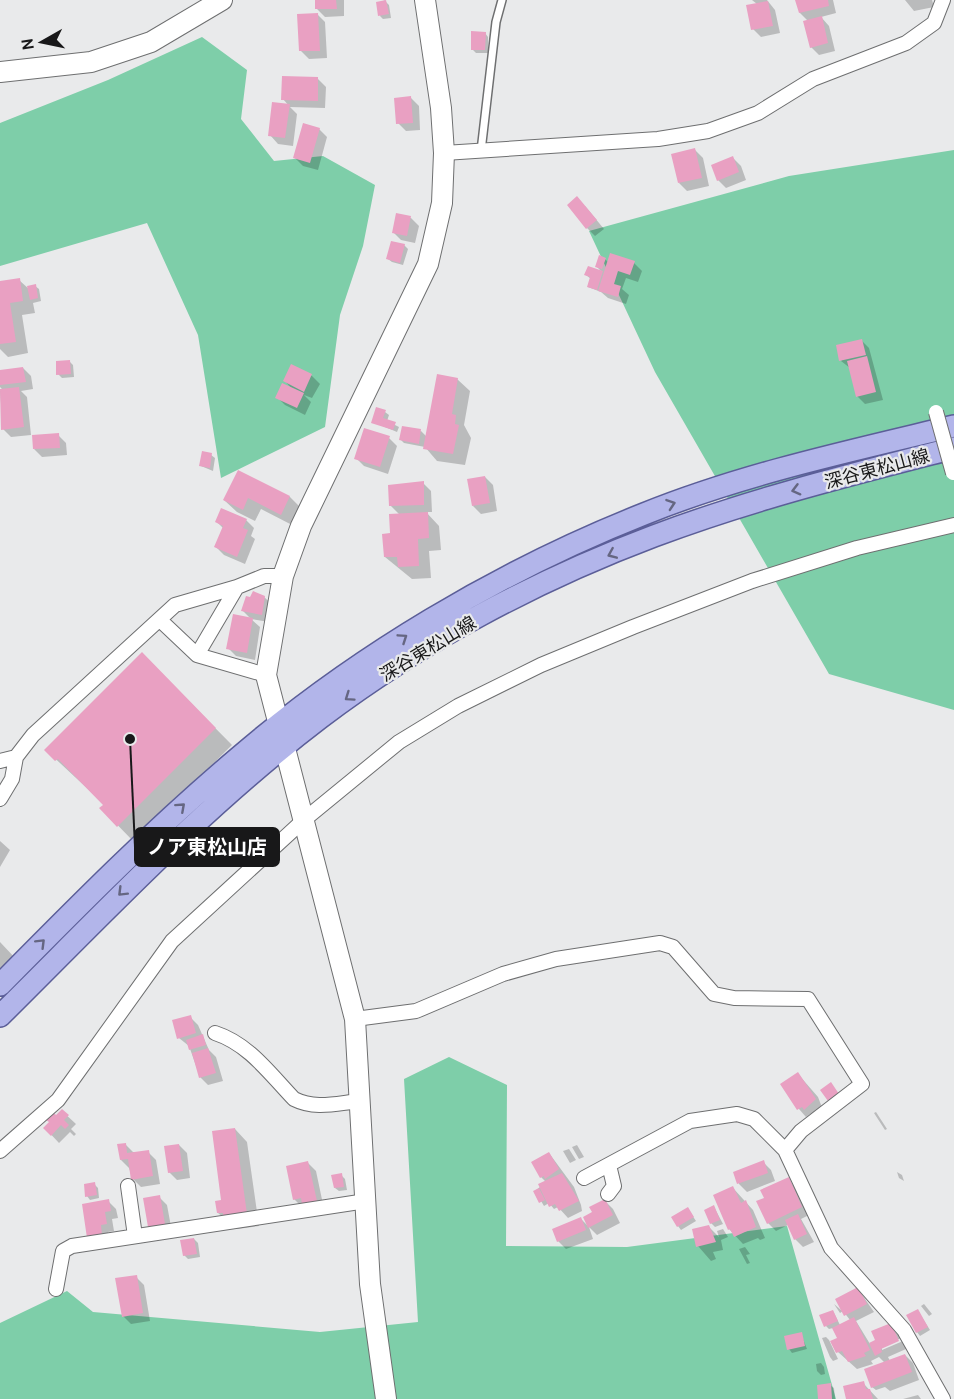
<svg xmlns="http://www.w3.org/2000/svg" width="954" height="1399" viewBox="0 0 954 1399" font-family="Cabin,'Noto Sans JP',sans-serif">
<rect width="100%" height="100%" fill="#e9eaeb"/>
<path fill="#7ecea9" d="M202,37L247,70L241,119L274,161L323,156L375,185L363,246L340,315L325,427L221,478L198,335L147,223L0,266V123L108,80Z
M954,150V710L829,674L655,372L589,231L789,176Z
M449,1057L507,1085L506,1246L627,1247L787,1226L836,1399H0V1323L67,1291L93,1312L320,1332L418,1322L404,1079Z"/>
<path fill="#0003" d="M317,0H344V16L325,17L317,9Z
M384,0L389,5L391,18L383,19L380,16Z
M752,0H767L775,10L780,33L761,37L753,29L757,4Z
M797,0H833L836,13L821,17L829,26L835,51L819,55L811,47L808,21L800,13Z
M905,0H932L934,7L914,11Z
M317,14L325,22L327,58L309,59L301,51Z
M485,33L488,37V53H476L472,49Z
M318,79L326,87L325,108L290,107L297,114L293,146L278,144L270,135L289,106L283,99Z
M411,98L419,106L420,130L406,131L398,123Z
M319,129L327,137L318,170L303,166L295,158Z
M695,150L703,158L709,186L687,191L679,183Z
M733,158L741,166L746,180L726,188L718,180Z
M585,206L604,229L595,236L587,228Z
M397,215L411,218L419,226L415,243L401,240L393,232Z
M404,245L408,249L403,265L392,262L388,259Z
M605,259L609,263H634L642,271L638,282L626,278L622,289L629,295L626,304L608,298L601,292L588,287L591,279L586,275L602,272L597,267Z
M19,280L30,290L35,286L39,289L41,301L33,303L35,313L22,315L28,353L8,357L0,349V283Z
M861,340L869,348L883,400L865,404L857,396L850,368L841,361Z
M70,362L73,365L74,377L62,378L58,374Z
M292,366L312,376L320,384L312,398L304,395L311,402L305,415L285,405L277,397L292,389L285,381Z
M23,368L31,376L33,389L21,391L27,397L31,435L11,437L3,429L0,391L3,390L0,387V371Z
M457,379L470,391L464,425L471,438L465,465L437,461L425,447L404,443L401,440L421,431L427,437Z
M385,412L389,415L387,421L399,427L397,432L373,422Z
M58,435L66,443L67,455L42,457L34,449Z
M389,438L397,446L388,474L364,466L356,458Z
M211,455L215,458L213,471L201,466Z
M238,472L290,497L302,509L294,526L261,509L255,521L237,512L224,500Z
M485,477L493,485L497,511L481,514L473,506Z
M423,483L431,491L432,512H426L439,526L441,550L429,551L431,578L412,579L385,557L400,515L390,505Z
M246,520L254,528L251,536L255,539L245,564L224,555L216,547L224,529L217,522Z
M264,597L273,605L269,622L251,619L260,627L255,660L236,656L228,648L251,619L243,611Z
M142,654L232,745L134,842L101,808L105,805L46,750Z
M0,841L10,850L0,867Z
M0,942L16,959L0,972Z
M190,1017L198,1025L209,1050L216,1057L223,1081L208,1085L200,1077L189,1046L179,1038Z
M798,1074L818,1097L823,1110L813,1117L810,1114L806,1117L799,1109Z
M62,1111L76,1124L71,1129L76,1134L74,1136L70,1132L59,1143L45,1128Z
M876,1112L887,1129L885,1130L874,1113Z
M235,1129L247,1142L259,1226L237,1229L218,1213L223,1201Z
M125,1144L133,1152H148L156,1160L160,1184L141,1187L133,1179L129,1168L121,1160Z
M179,1145L187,1153L190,1178L177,1180L169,1172Z
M577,1145L584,1157L579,1159L572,1147Z
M569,1149L576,1160L570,1163L563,1151Z
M549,1153L574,1187L581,1205L582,1211L568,1218L558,1207L554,1209L549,1203L544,1206L535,1191L546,1182L541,1177Z
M763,1162L771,1170L775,1181L747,1192L739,1184L735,1173Z
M308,1163L316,1171L324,1209L302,1207L294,1199Z
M897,1172L902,1175L904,1181L899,1178Z
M341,1175L345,1179L347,1190L339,1191L335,1188Z
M788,1179L800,1194L809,1215L801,1219L814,1242L803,1247L795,1239L788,1225L776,1231L768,1223L766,1199Z
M94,1184L98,1188L99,1198L90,1200L87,1196Z
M733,1188L753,1210L765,1238L760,1240L758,1238L743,1244L729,1229Z
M159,1197L167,1205L172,1232L157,1234L149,1226Z
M108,1201L116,1209L118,1218L112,1219L114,1231L108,1232L109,1243L89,1237Z
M605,1201L613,1209L620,1223L597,1235L589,1227L594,1212Z
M714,1207L723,1224L715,1227L711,1223Z
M688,1209L696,1221L681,1230L678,1226Z
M581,1219L589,1227L593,1239L566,1249L558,1241Z
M709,1227L719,1237L717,1231L723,1229L728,1237L721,1240L723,1250L713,1252L716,1259L711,1261L698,1246Z
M194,1239L198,1243L200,1257L188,1259L184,1255Z
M745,1247L750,1254L746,1255L750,1263L747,1264L739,1249Z
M136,1277L144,1285L150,1321L131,1324L123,1316Z
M858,1289L874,1312L856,1321L870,1344L877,1341L891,1325L901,1338L882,1347V1350L903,1341L906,1349L888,1357L890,1361L905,1355L913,1363L919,1380L890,1391L885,1387L876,1390L872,1387L885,1363L879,1357L871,1361L873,1364L857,1369L838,1352L839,1339L833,1328L829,1329L826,1326L833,1311L840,1325L850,1320L843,1311L840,1313L834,1304L841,1310Z
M924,1304L932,1314L929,1316L921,1306Z
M918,1311L930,1330L920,1336L917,1332Z
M801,1334L807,1349L792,1353L789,1349Z
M826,1337L829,1340L838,1359L833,1361L830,1357L822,1338Z
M821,1363L824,1367L825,1374L821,1375L817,1371L816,1364Z
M863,1383L878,1399H847Z
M830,1385L834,1388L835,1399H820Z
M918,1395L921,1399H903Z"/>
<path fill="#e9a0c2" d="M315,0H336L337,9H315Z
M386,0L389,14L378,16L376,2Z
M795,0H828L829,6L799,13Z
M768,1L773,26L751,30L746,5Z
M318,13L320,51H299L297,14Z
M822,16L828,43L810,48L803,21Z
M471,31L486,32L485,50H471Z
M282,76L318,77V101L281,100Z
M411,96L413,123L396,124L394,98Z
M272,102L290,104L285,138L268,136Z
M303,123L320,128L310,163L293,158Z
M695,148L702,178L678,183L671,154Z
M733,156L739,172L717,181L711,165Z
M577,196L597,220L586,229L567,205Z
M396,213L411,216L407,236L392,233Z
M391,241L405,244L400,263L386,259Z
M610,253L635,261L630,275L618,271L614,284L621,286L618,297L598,291Z
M599,255L606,258L602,269L595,267Z
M588,266L603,271L597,290L587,287L590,277L584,275Z
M20,278L23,301L10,303L16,342L0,344V281Z
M36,284L38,298L30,300L27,286Z
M862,339L866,355L839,361L836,345Z
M867,356L876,392L856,397L847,361Z
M70,360L71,374L56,375V361Z
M291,364L312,374L304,392L283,381Z
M23,367L26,382L0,385V370Z
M437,374L458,378L452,414L456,415L455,424L459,425L453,454L423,449Z
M282,383L304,393L297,408L275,398Z
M19,387L24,427L1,430L0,389Z
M376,407L386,410L383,418L396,422L393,430L371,423Z
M402,426L421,429L419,444L399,440Z
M364,428L390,436L380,467L354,459Z
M59,433L60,448L33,449L32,435Z
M202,451L212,453L210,468L199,466Z
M238,470L290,496L281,515L248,498L243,510L223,500Z
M485,476L490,503L472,506L467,479Z
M424,481V505L389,506L388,485Z
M221,508L247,519L243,528L248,530L237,557L214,547L223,526L215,522Z
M428,512L429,538L418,539L419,566L398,567L397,557H384L382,534L390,533L389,514Z
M253,591L265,596L262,615L241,611L246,596L250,597Z
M233,614L253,618L247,653L226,649Z
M142,652L216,728L117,827L99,808L103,805L58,759L55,761L44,750Z
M191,1015L196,1033L177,1039L172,1020Z
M203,1034L206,1045L189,1050L186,1040Z
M208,1048L216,1073L199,1078L192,1053Z
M798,1072L816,1099L804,1110L802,1107L797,1110L780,1084Z
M831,1082L839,1094L828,1101L820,1090Z
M62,1109L69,1115L64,1120L69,1125L65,1129L61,1125L51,1136L43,1128L49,1122L46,1120L53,1112L56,1115Z
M235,1128L247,1214L223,1217V1213H217L215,1201L221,1200L212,1131Z
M126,1143L127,1153L149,1150L153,1176L131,1180L128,1159L120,1160L117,1144Z
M179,1144L183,1171L168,1173L164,1146Z
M549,1152L559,1169L545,1179L544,1176L540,1178L531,1162Z
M764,1160L768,1173L737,1184L733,1172Z
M308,1161L317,1201L302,1204L301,1198L293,1200L286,1166Z
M342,1173L344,1187L334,1188L331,1175Z
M562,1173L579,1201L559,1211L555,1204L549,1207L538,1184Z
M789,1177L802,1207L767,1224L756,1201L764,1198L760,1190Z
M95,1182L97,1195L85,1197L84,1184Z
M733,1186L741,1203L746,1200L756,1227L734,1237L730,1229L728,1230L713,1195Z
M539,1188L545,1200L539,1203L533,1191Z
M160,1195L165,1224L148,1227L143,1198Z
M109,1199L111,1211L105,1212L107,1224L101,1225L102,1235L87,1238L82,1204Z
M605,1199L613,1215L588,1228L583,1217L592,1212L589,1207Z
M714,1205L720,1220L710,1224L704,1210Z
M688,1207L694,1217L677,1227L671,1217Z
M798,1214L807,1234L794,1240L785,1220Z
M581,1217L586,1230L557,1242L552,1229Z
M709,1225L716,1242L696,1247L692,1229Z
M194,1238L197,1254L183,1256L180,1240Z
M137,1275L143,1313L122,1317L115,1278Z
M858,1287L867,1304L844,1316L835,1299Z
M918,1309L928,1327L916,1333L906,1315Z
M833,1310L838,1321L824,1327L819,1315Z
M854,1317L870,1350L864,1353L866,1356L848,1362L842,1351L836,1353L830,1341L837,1338L832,1328Z
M891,1323L899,1341L881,1349L882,1352L875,1356L869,1343L875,1340L871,1331Z
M802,1332L805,1346L787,1350L784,1336Z
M905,1354L912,1372L871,1388L864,1369Z
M864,1381L866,1389H870L873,1399H846L843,1386Z
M831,1383L832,1399H818L817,1385Z"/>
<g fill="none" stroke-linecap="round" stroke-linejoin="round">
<g stroke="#6e6f70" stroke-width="10">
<path id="lane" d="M481,151L496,22L502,0"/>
</g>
<g stroke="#6e6f70" stroke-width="16">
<path id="street" d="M444,153L658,139L708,131L758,113L813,79L906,43L934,23L943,0
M160,620L197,655L266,675
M197,655L237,587
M0,761L16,757
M0,799L12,779L16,757L33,735L175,605L237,587L264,576H283
M355,1019L416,1011L503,974L556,959L660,943L673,947L714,994L734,998L808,999L862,1084L801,1131L785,1150
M215,1033C249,1044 270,1074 294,1099C316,1110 337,1103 360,1101
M0,1151L58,1100L172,941L305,819L399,742L458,706L541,665L633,627L752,581L857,548L954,525
M584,1178L690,1121L737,1114L754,1119L785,1150L831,1248L904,1330L943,1399
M128,1186L135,1236
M608,1194L614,1186L609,1165
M56,1289L63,1251L72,1246L366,1201"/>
</g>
<g stroke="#6e6f70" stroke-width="22">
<path id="secondary" d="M0,72L91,62L151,42L222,0
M386,1399L370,1284L355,1019L266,675L283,576L301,526L428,264L442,203L444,153L441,108L425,0"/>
</g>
<g stroke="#5b5e98" stroke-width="24">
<path id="primary" d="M0,985C77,907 154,829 238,758C355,657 500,571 644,514C743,474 850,451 954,426
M0,1016C104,913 203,807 320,718C420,642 537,580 654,536C752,499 853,474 954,448"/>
</g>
<use href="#lane" stroke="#fff" stroke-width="7"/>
<use href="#street" stroke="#fff" stroke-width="14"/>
<use href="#secondary" stroke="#fff" stroke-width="20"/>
<use href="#primary" stroke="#b2b5ea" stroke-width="21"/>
<g stroke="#6e6f70" stroke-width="16" stroke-linecap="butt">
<path id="street-bridge" d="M936,412L953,473"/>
</g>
<use href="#street-bridge" stroke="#fff" stroke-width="14"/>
</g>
<defs><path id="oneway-chevron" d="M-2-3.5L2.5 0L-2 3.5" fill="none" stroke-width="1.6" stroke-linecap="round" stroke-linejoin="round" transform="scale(1.5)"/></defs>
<g stroke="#656682">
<use href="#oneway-chevron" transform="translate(796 490) rotate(165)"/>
<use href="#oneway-chevron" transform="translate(671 504) rotate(-19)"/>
<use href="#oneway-chevron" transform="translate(612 554) rotate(157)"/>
<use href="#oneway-chevron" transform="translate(403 638) rotate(-34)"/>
<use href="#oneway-chevron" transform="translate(349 697) rotate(145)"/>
<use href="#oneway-chevron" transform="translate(181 807) rotate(-42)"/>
<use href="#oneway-chevron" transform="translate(122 892) rotate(135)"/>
<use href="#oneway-chevron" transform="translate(41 943) rotate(-45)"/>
</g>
<g text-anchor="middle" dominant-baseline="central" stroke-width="4.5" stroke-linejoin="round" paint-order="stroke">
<g font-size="18" fill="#181819" stroke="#e9eaeb">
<text transform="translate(877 469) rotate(-15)">深谷東松山線</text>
<text transform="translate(428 649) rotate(-31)">深谷東松山線</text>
</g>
</g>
<path fill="none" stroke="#181819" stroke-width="2" d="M130 739L135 847"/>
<circle fill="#181819" stroke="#e9eaeb" stroke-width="2" cx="130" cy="739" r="6"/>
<rect fill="#181819" stroke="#181819" stroke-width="2" x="135" y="828" width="144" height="38" rx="6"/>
<g font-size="20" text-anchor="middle" font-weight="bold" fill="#fff">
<text x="207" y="854">ノア東松山店</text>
</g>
<g transform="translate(42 42) rotate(261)" stroke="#e9eaeb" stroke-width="4.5" paint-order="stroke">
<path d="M0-4.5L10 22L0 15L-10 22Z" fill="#181819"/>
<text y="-9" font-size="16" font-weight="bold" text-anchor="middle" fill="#181819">N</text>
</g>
</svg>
